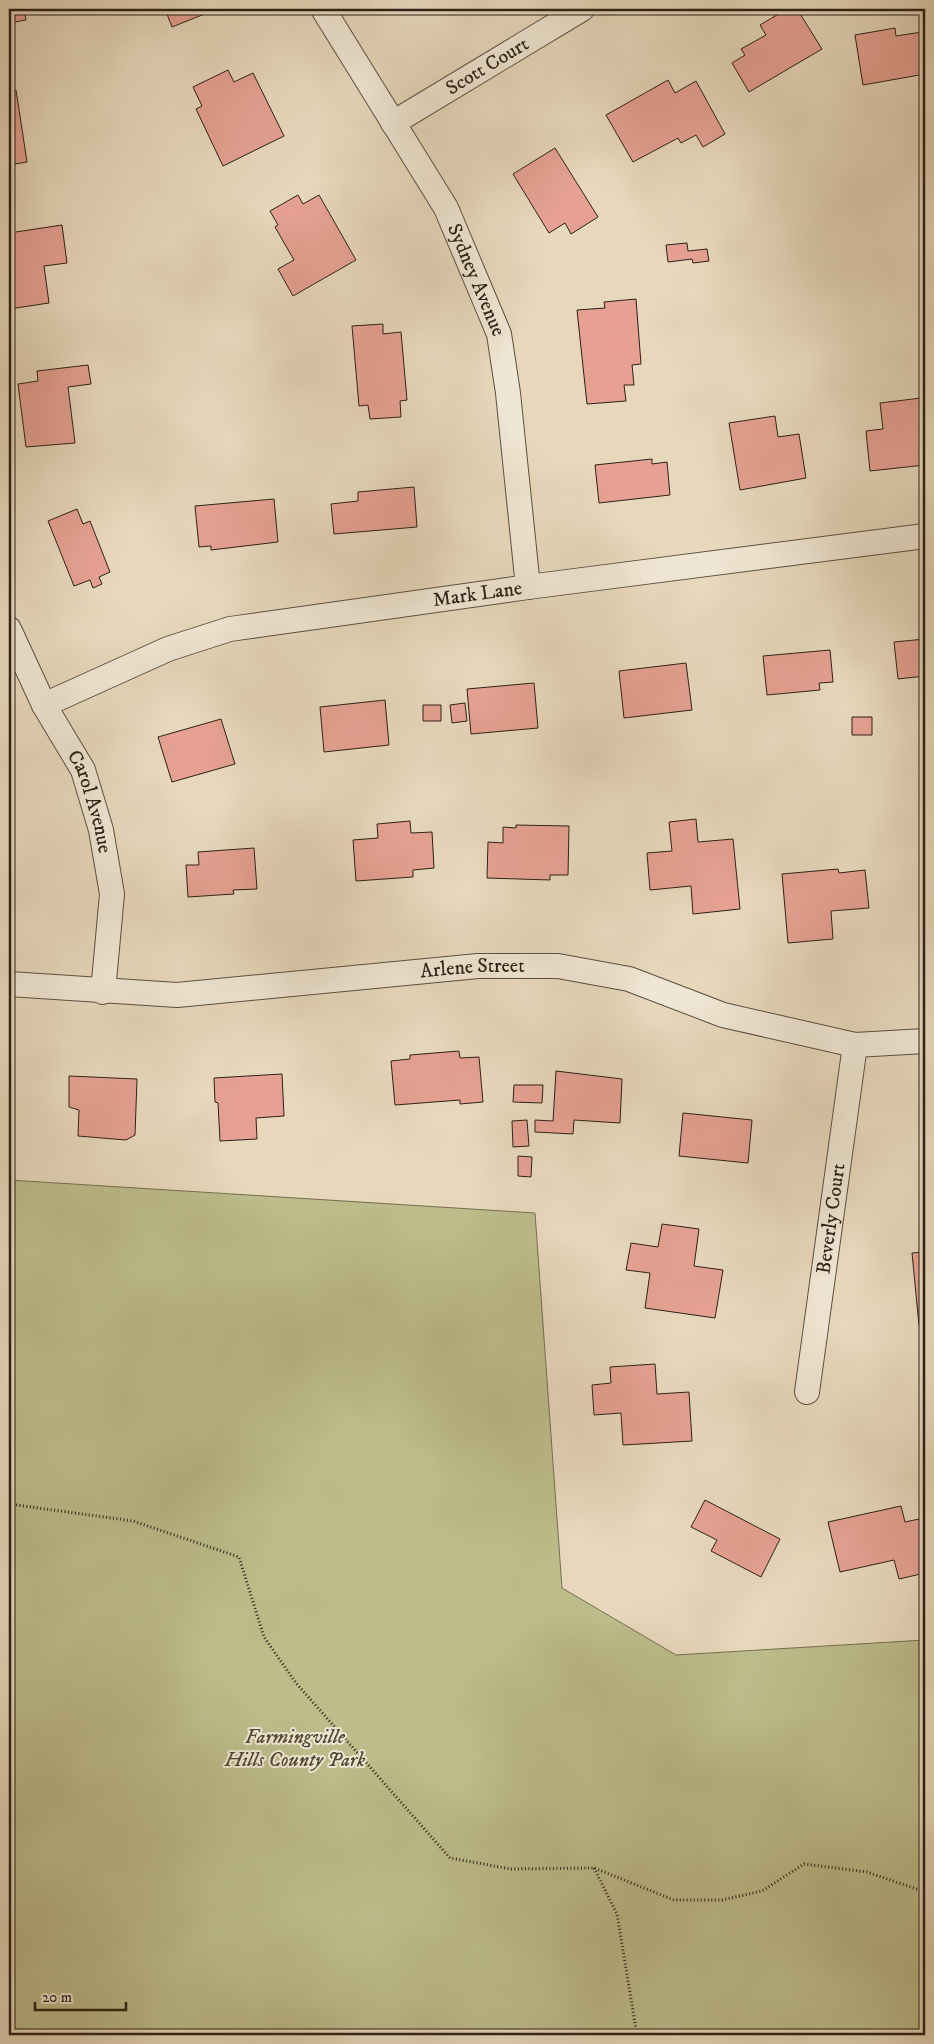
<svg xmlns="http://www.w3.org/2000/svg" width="934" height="2044" viewBox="0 0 934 2044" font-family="'IM FELL DW Pica',serif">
<rect width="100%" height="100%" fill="#e7d8bc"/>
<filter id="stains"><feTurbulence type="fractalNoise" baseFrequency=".004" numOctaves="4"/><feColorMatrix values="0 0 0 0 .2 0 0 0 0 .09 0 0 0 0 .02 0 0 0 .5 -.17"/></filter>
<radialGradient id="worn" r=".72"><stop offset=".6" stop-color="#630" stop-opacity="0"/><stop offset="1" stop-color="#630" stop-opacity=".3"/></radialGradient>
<path fill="#bdbc8b" stroke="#746e51" d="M9,1180L535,1213L562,1588L676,1655L925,1640V2035H9Z"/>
<path fill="#e6a193" stroke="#2b2117" d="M9,9H24L26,20L9,23Z
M165,9H217L172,27Z
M787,9H797L822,49L749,92L732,63L745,55L741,49L766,35L760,25Z
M895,28L896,36L922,32L924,42H925V74L863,85L855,35Z
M228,70L234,82L253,73L284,136L223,166L196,109L202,106L193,87Z
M668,80L675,93L696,81L725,134L703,147L696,135L681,143L678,138L633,162L606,115Z
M16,90L27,162L9,165V91Z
M555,148L598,217L571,234L565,223L549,233L513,174Z
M298,195L303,204L319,195L356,260L293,296L278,269L294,260L275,227L278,225L270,211Z
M62,225L67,263L44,266L49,303L9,309V250H11L9,233Z
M687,243L688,251L707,249L709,261L693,263L692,259L668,262L666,245Z
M636,299L641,364L632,365L634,385H624L626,401L587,404L577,310L605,308L604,302Z
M383,324V334L401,332L407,400L400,401L401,417L370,419L368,405L359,406L352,326Z
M88,365L91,384L68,387L75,443L26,447L18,384L38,381L37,371Z
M921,398L925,431V465L870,471L866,431L883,429L880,403Z
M775,416L778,437L799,434L806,478L740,490L729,423Z
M652,459V464L667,462L670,495L599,503L595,465Z
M414,487L417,527L334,534L331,504L358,501V492Z
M274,499L278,542L211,550V546L199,547L195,506Z
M77,509L83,524L90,521L110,572L99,577L102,584L93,588L90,580L74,586L48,521Z
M925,639V676L898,679L894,642Z
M830,650L833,682L819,683L820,690L767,695L763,656Z
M686,663L692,710L624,718L619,671Z
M534,683L538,728L471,734L467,689Z
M385,700L389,745L324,752L320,707Z
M465,703L467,721L452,723L450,705Z
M423,705H441V721H423Z
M852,717H872V735H852Z
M221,719L235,764L172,782L158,737Z
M696,819L698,842L733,839L740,909L693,914L691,886L650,890L647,853L672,851L669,822Z
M410,821L411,833L432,832L434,868L413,870V877L356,881L353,840L378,838L377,824Z
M516,825L569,826L568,875H550V880L487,878L488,842L503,843V827L516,828Z
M254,848L257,889L233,890L234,894L188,897L186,865H199L198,852Z
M838,869L839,873L865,870L869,908L831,911L833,939L788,943L782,874Z
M459,1051L460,1058L479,1057L483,1102L460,1104V1100L395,1105L391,1061L410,1059V1055Z
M556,1071L622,1079L620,1123L574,1120L573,1134L535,1132V1120L553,1121Z
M282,1074L284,1116L256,1118L257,1139L220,1141L218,1103L215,1102L214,1078Z
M69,1076L137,1079L135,1135L126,1140L78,1136L79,1110L69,1107Z
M514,1085H543L542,1103L513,1102Z
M683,1113L752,1120L748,1163L679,1156Z
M527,1120L529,1146L513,1147L512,1121Z
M518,1156L532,1157L531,1177L518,1176Z
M662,1224L699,1229L694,1266L723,1270L715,1318L645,1308L650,1273L626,1270L631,1243L658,1247Z
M925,1252V1325H919L912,1253Z
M655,1364L657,1394L689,1392L692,1441L623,1445L621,1413L594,1415L592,1385L611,1383L610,1367Z
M705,1500L780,1539L761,1577L711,1551L717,1540L691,1527Z
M901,1506L905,1522L919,1519L925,1548V1573L899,1579L894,1560L840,1572L828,1522Z"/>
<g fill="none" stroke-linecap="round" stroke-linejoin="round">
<g stroke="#5a4f40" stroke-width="26">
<g id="street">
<path id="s1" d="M323,9L446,208L499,334L508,393L528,587"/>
<path id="s2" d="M393,123L582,9"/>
<path id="s3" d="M9,629L44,705L83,770L101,830L112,894L103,992"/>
<path id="s4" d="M44,705L168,649L230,629L528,587L925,536"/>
<path id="s5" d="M9,984L177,995L478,966H558L629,979L723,1015L855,1045L925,1041"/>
<path id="s6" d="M807,1392L855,1045"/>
</g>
</g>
<path stroke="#2b2117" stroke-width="3" stroke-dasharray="1 2.5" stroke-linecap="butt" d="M9,1504L133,1521L239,1557L264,1637L296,1683L450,1858L511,1869L594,1868L674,1900H722L762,1891L804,1864L867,1872L925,1892
M594,1868L617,1914L637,2035"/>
<use href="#street" stroke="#efe6d3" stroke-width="24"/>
</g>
<g text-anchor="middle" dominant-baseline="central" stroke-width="4" stroke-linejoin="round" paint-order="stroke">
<g font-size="20" fill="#2b2117" stroke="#efe6d3">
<text stroke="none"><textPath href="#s2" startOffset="110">Scott Court</textPath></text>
<text stroke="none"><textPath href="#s1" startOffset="312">Sydney Avenue</textPath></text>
<text stroke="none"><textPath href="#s4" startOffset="451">Mark Lane</textPath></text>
<text stroke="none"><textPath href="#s3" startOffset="192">Carol Avenue</textPath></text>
<text stroke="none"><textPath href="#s5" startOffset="465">Arlene Street</textPath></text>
<text stroke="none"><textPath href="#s6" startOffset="175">Beverly Court</textPath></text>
</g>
<g font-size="20" font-style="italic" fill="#504834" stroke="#efe6d3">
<text x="295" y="1737">Farmingville<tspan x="295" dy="23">Hills County Park</tspan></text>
</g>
</g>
<rect width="934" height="2044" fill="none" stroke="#e7d8bc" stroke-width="30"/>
<rect x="10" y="10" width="914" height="2024" fill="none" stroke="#2b2117" stroke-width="2.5"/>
<rect x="15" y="15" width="904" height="2014" fill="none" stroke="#2b2117"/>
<path d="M35 2002v8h91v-8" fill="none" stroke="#2b2117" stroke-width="2.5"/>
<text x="42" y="2002" font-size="15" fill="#2b2117" stroke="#efe6d3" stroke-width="4" paint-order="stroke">20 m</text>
<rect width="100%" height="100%" filter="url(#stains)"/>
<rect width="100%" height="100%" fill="url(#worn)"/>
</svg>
